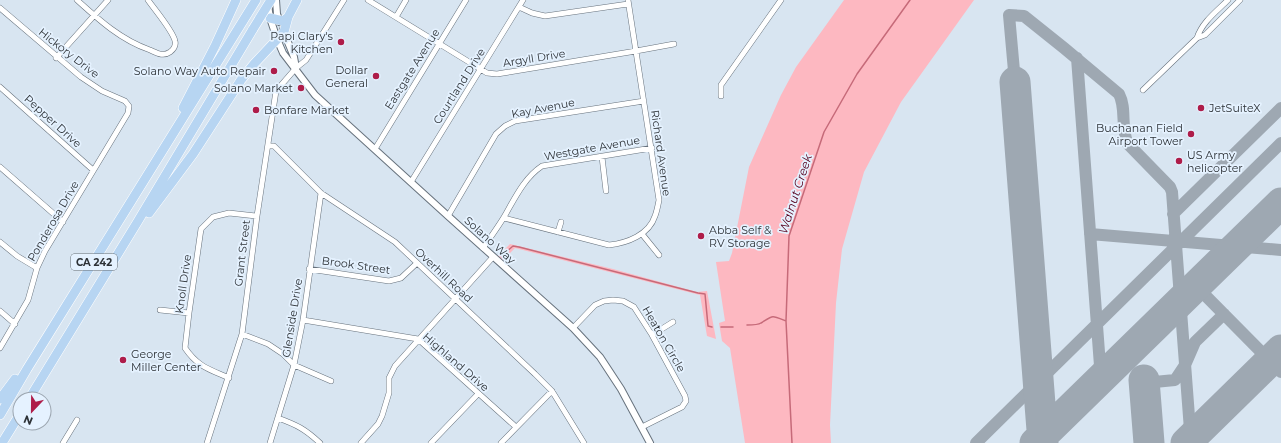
<svg xmlns="http://www.w3.org/2000/svg" width="1281" height="443" viewBox="0 0 1281 443" font-family="Montserrat,sans-serif">
<rect width="100%" height="100%" fill="#d8e5f1"/>
<path fill="#fdb8c1" d="M844,0H974L901,102L864,172L842,249L836,303L830,425L831,443H745L730,348L722,341L719,323L725,321L716,262L729,261L732,253L749,167L781,95L796,67Z
M510,244L613,269L697,292L707,291L716,339L707,336L700,295L515,248L500,263L495,259Z"/>
<g fill="none" stroke-linecap="round" stroke-linejoin="round">
<path stroke="#c66a79" stroke-width="1.5" d="M505,253L513,246L519,247L698,293L705,294L708,326L712,327
M747,325C752,325 758,325 761,323C774,315 771,315 786,321
M721,327H733
M792,443L786,321L789,236L824,132L857,74L910,0"/>
<path stroke="#9ea8b2" stroke-width="12" d="M1077,58L1101,379
M1015,82L1009,15L1024,16L1064,48L1119,94C1127,109 1120,128 1128,144L1170,187L1172,192L1191,443
M1173,214L1281,108
M1090,234L1281,250
M1196,286L1281,372
M1144,383L1175,380L1185,365L1195,342L1224,314
M976,443L1281,143"/>
<path stroke="#9ea8b2" stroke-width="31" d="M1015,82L1043,443
M1144,380L1149,443
M1035,443L1281,203
M1186,443L1281,350"/>
<g stroke="#67727d" stroke-width="6">
<path id="minor" d="M77,0C99,20 121,40 150,50C157,53 163,57 170,52C174,49 176,45 175,41C173,31 155,10 148,0
M368,0L487,73L497,74L636,51L674,44
M1228,0C1217,11 1202,22 1197,38L1205,35L1240,0
M519,7L532,13L545,16L628,4
M0,8L81,77L102,91L125,101L129,106L128,113L45,251L37,268L28,300L0,348
M396,17L406,0
M56,58L108,0
M0,87L93,170
M1143,90L1197,38
M721,96V85L781,0
M268,146H274L321,193L395,242L535,374L552,391L584,443
M375,149L466,0
M602,157L606,191
M0,167L63,222
M411,182L523,0
M448,216L496,134L505,126L515,121L644,101
M504,218L609,245C627,243 649,235 655,216C657,211 658,205 659,200L628,0
M558,232L561,222
M642,234L659,255
M0,242L17,256L37,268
M483,248C490,238 498,227 504,217C515,198 524,178 542,166L652,148
M309,269L389,281L401,278L417,263
M160,310L189,313
M0,311L15,324
M303,320L418,339L516,427
M573,328L595,305L604,301L613,300L623,301L634,307L652,335L685,396L686,401L682,407L642,427
M242,334L268,344L283,354L294,365L331,381
M652,335L673,322
M229,378C209,369 198,367 185,348L189,313L201,229L213,217L229,213L257,216
M278,418C297,425 305,429 320,443
M63,443L77,420
M207,443L242,334L257,216L276,91L296,68L306,60L344,0
M270,443L294,365L303,320L321,193
M361,443L378,424L382,416L389,393V378L395,366L493,257
M431,443L478,394
M501,443L552,391"/>
</g>
<g stroke="#67727d" stroke-width="8">
<path id="tertiary" d="M276,0L277,14L280,22
M268,5L270,18L277,39L283,53L315,95L448,216L573,328L600,357L621,389L650,443
M283,30L294,57L296,68"/>
</g>
<g stroke="#fff" stroke-width="10">
<path id="motorway" d="M270,18L283,21L288,17
M183,108L215,46L236,0
M149,213L193,154L241,80L254,64L284,32L288,17L297,0
M0,399L15,379
M29,399L138,221L253,29
M0,415L27,369L256,0
M2,443L20,414"/>
</g>
<use href="#minor" stroke="#fff" stroke-width="5"/>
<use href="#tertiary" stroke="#fff" stroke-width="6"/>
<use href="#motorway" stroke="#b7d5f2" stroke-width="9"/>
<g stroke="#fff" stroke-width="10" stroke-linecap="butt">
<path id="motorway-bridge" d="M253,29L271,0"/>
</g>
<use href="#motorway-bridge" stroke="#b7d5f2" stroke-width="9"/>
</g>
<g fill="#ae1c49" stroke="#e5f2ff" stroke-width="1.5">
<circle cx="341" cy="42" r="4"/>
<circle cx="274" cy="71" r="4"/>
<circle cx="376" cy="76" r="4"/>
<circle cx="301" cy="88" r="4"/>
<circle cx="1201" cy="108" r="4"/>
<circle cx="256" cy="110" r="4"/>
<circle cx="1191" cy="134" r="4"/>
<circle cx="1179" cy="161" r="4"/>
<circle cx="701" cy="236" r="4"/>
<circle cx="123" cy="360" r="4"/>
</g>
<g text-anchor="middle" dominant-baseline="central" stroke-width="3.5" stroke-linejoin="round" paint-order="stroke">
<rect fill="#e5f2ff" stroke="#646c73" stroke-width="1" x="71" y="254" width="46" height="16" rx="3"/>
<g font-size="10" font-weight="bold" fill="#2d3237">
<text x="94" y="262">CA 242</text>
</g>
<g font-size="11" fill="#2d3237" stroke="#e5f2ff" text-anchor="end">
<text x="333" y="36">Papi Clary's<tspan x="333" dy="13">Kitchen</tspan></text>
<text x="368" y="70">Dollar<tspan x="368" dy="13">General</tspan></text>
<text x="266" y="71">Solano Way Auto Repair</text>
<text x="293" y="88">Solano Market</text>
<text x="1209" y="108" text-anchor="start">JetSuiteX</text>
<text x="264" y="110" text-anchor="start">Bonfare Market</text>
<text x="1183" y="128">Buchanan Field<tspan x="1183" dy="13">Airport Tower</tspan></text>
<text x="1187" y="155" text-anchor="start">US Army<tspan x="1187" dy="13">helicopter</tspan></text>
<text x="709" y="230" text-anchor="start">Abba Self &amp;<tspan x="709" dy="13">RV Storage</tspan></text>
<text x="131" y="354" text-anchor="start">George<tspan x="131" dy="13">Miller Center</tspan></text>
</g>
<g font-size="11" fill="#2d3237" stroke="#e5f2ff">
<text transform="translate(69 53) rotate(38)">Hickory Drive</text>
<text transform="translate(534 58) rotate(-9)">Argyll Drive</text>
<text transform="translate(412 69) rotate(-58)">Eastgate Avenue</text>
<text transform="translate(459 86) rotate(-58)">Courtland Drive</text>
<text transform="translate(543 108) rotate(-11)">Kay Avenue</text>
<text transform="translate(53 121) rotate(42)">Pepper Drive</text>
<text transform="translate(592 148) rotate(-10)">Westgate Avenue</text>
<text transform="translate(661 153) rotate(82)">Richard Avenue</text>
<text transform="translate(53 221) rotate(-60)">Ponderosa Drive</text>
<text transform="translate(490 240) rotate(42)">Solano Way</text>
<text transform="translate(242 253) rotate(-83)">Grant Street</text>
<text transform="translate(356 265) rotate(8)">Brook Street</text>
<text transform="translate(444 275) rotate(43)">Overhill Road</text>
<text transform="translate(183 284) rotate(-82)">Knoll Drive</text>
<text transform="translate(292 318) rotate(-81)">Glenside Drive</text>
<text transform="translate(664 339) rotate(60)">Heaton Circle</text>
<text transform="translate(456 362) rotate(41)">Highland Drive</text>
</g>
<g font-size="12" font-style="italic" fill="#57001d" stroke="#e5f2ff">
<text transform="translate(795 194) rotate(-72)">Walnut Creek</text>
</g>
</g>
<g transform="translate(32 411) rotate(202)"><circle r="19" fill="#e5f2ff" stroke="#9ba5af"/>
<path d="M0-3L7 15L0 10L-7 15Z" fill="#ae1c49"/>
<text y="-6" font-size="11" font-weight="bold" text-anchor="middle" fill="#2d3237">N</text>
</g>
</svg>
